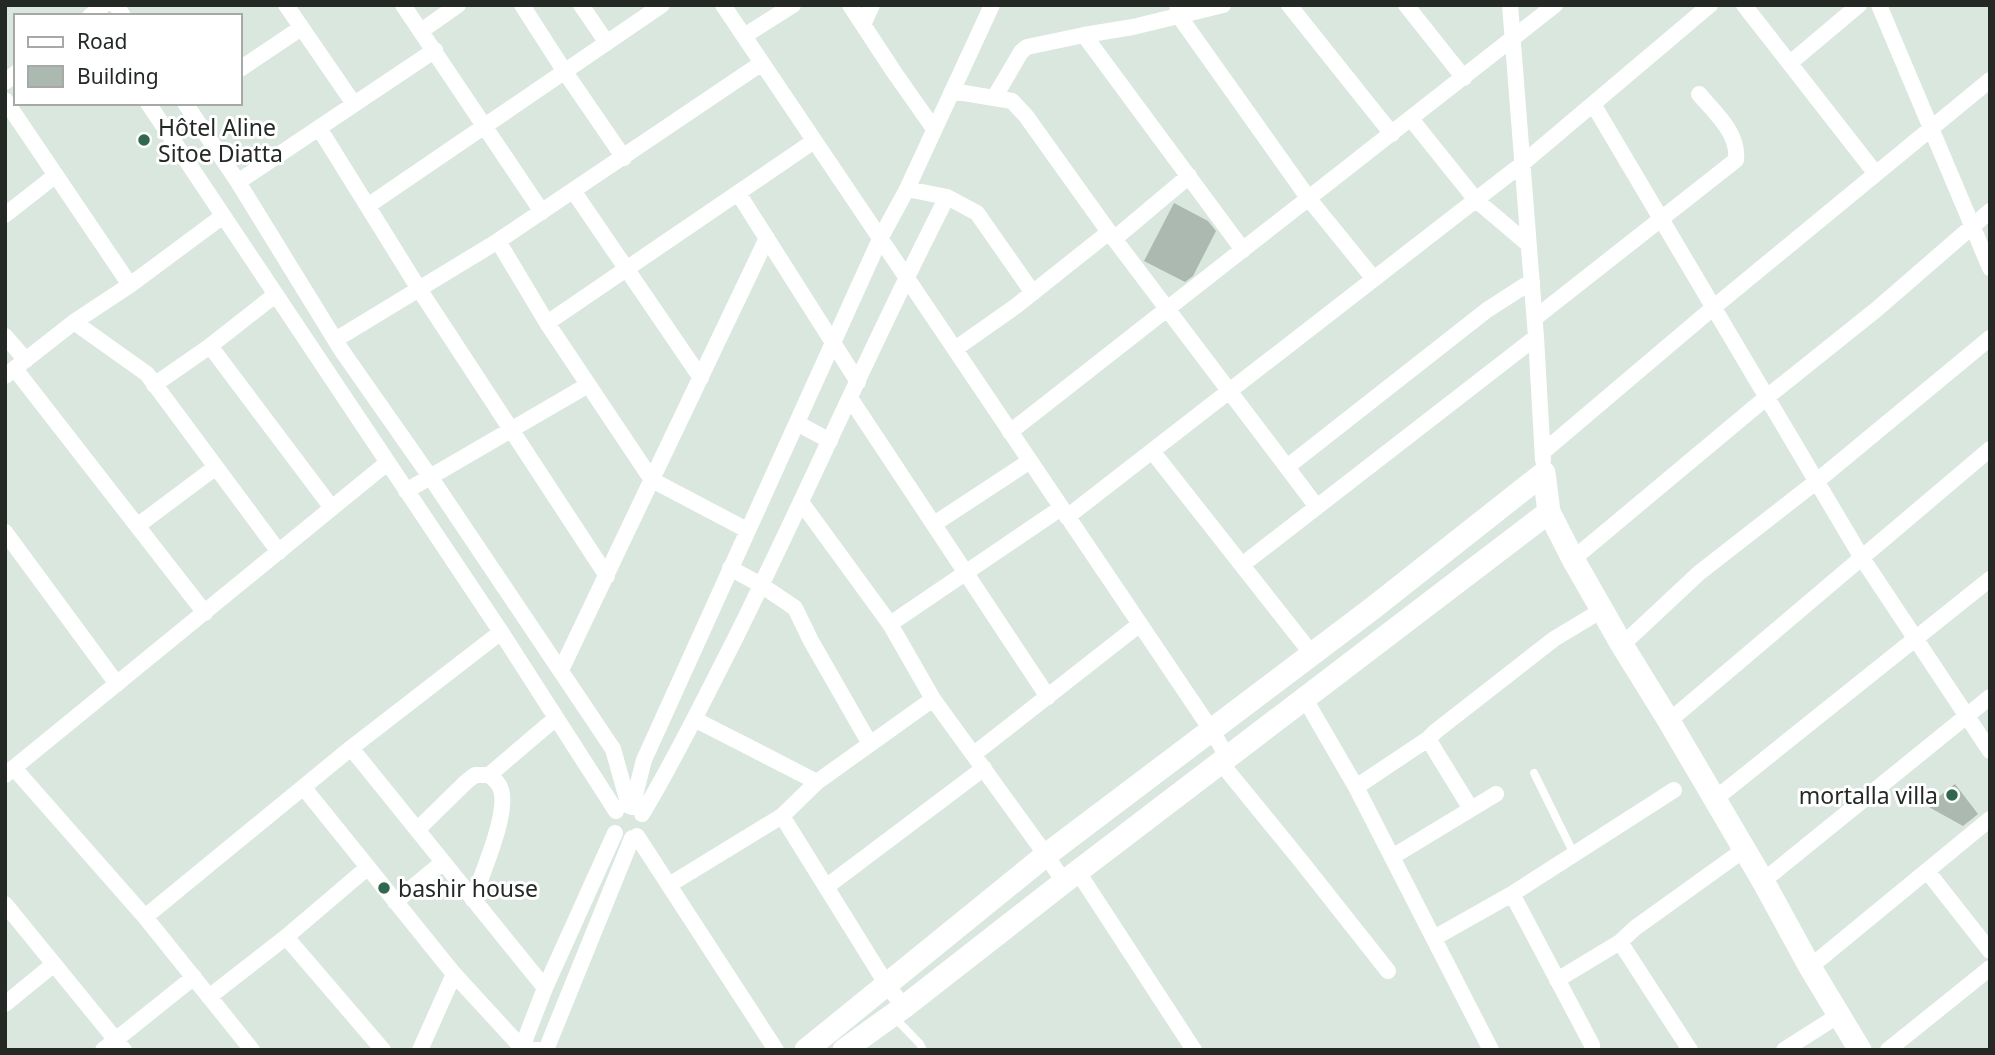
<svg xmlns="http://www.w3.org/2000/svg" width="1995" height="1055" viewBox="0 0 1995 1055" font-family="'Noto Sans',sans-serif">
<rect width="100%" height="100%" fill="#d9e7df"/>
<path fill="#abb9b1" d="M1174,203L1208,221L1216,231L1193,276L1185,282L1144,261Z
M1955,784L1978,814L1963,826L1927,806Z"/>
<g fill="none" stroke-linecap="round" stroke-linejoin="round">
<path stroke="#fff" stroke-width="8" d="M1534,773L1574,854
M895,1018L920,1044L923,1050"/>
<path stroke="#fff" stroke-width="16" d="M116,5L123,16
M286,5L354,104
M403,5L542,212
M522,5L565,72L624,158
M581,5L607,43
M723,5L1212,731L1228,758
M850,5L894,72L934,129
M1177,5L1179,16L1309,199L1374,279
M1289,5L1392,134
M1406,5L1464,78
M1510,5L1536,337L1543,460
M1744,5L1876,174
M1879,5L1990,268
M90,16L104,5
M863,25L872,5
M421,31L458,5
M1084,35L1243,250
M744,36L793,5
M1790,63L1859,5
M240,69L301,28
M5,82L16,73
M952,91L1012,101L1026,116L1109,232L1317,507
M994,98L1021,52L1027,47L1084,35L1133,27L1223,5
M5,100L130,285
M148,103L501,632L616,811
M185,103L238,182L342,351L431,478L613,749L629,806
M1593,104L1862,558L1990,751
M1411,119L1476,200L1529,245
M319,128L419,289L607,576
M238,182L435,50
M907,189L947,197L977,213L1033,293
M574,192L701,378
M738,193L858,382
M369,205L662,5
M5,215L56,175
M1114,239L1189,176
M498,241L547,323L652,480L747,530
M1535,318L1736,160C1739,133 1715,113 1699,94
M74,322L147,374L279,552
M547,323L814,141
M5,336L26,360
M335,340L498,241L762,63
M210,346L332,508
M955,349L1016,306L1109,232
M15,369L205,613
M5,376L74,322L130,285L223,216
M154,385L210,346L275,295
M850,398L1048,697
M797,423L830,441
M1010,432L1555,5
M1152,451L1312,654
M1543,452L1714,307L1990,80
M1287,467L1487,310L1532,281
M406,491L588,385
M801,502L890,624L933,699L1046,855L1064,882
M1067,517L1522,164L1710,5
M934,524L1030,461
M137,526L216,467
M5,532L117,684
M1573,559L1767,397L1877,309L1990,211
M1242,565L1536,337
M730,568L761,585L795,608L811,641L870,744
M890,624L1061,508
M1622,645L1699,573L1817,481L1990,338
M561,670L767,238
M1305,699L1356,787L1491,1050
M694,719L817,782
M1669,721L1990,449
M351,748L545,988
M974,754L1140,624
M1221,763L1301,861L1388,971
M14,768L145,917L252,1050
M5,775L387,463
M1356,787L1428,739
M304,788L454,974L522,1048L538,1050
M1715,799L1990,579
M632,807L644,760L880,239L907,189L992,5
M1471,809L1428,739L1436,731L1554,639L1602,610
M642,814C676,758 704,699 734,641C807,494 872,343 947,197
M782,816L887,985L904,1007
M417,830L466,782L475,775H489L556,718
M637,836L776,1050
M1392,857L1496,794
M1927,871L1990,951
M1078,872L1194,1050
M1763,881L1990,697
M669,885L782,816L817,782L933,699
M826,887L984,768
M1512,894L1592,1045V1050
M473,900C481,875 511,810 500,787C498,783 493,778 489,775
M395,902L442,863
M5,904L124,1050
M145,917L351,748L501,632
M286,937L383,1050
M1434,938L1512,894L1674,790
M1810,967L1990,819
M1557,980L1620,942
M209,997L286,937L367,868
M5,1004L54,964
M103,1050L194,977
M420,1050L454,974
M521,1050L545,988L615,833
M546,1050L632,838
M1690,1050L1620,942L1635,928L1745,849
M1784,1050L1839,1015
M1888,1050L1990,968"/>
<path stroke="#fff" stroke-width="23" d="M1544,473L1549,512L1573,559L1622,645L1669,721L1763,881L1810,967L1860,1050
M806,1050L1046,855L1373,608L1544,473
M844,1050L904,1007L1064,882L1549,512"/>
</g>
<g fill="#31674e" stroke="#fff" stroke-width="2.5">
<circle cx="144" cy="140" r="7"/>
<circle cx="1952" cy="795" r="7"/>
<circle cx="384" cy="888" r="7"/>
</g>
<g text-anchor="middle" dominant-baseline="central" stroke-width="6" stroke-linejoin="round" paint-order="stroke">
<g font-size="23" fill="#242926" stroke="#fff" text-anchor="start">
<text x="158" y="127">Hôtel Aline<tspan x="158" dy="26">Sitoe Diatta</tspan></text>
<text x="1938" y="795" text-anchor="end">mortalla villa</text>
<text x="398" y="888">bashir house</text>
</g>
</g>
<rect width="1995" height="1055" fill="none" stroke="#242926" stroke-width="14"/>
<rect x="14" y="14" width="228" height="91" fill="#ffffff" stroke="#a7a9a8" stroke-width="2"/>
<rect x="28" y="37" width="35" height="10" fill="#ffffff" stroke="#a7a9a8" stroke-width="2"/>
<text x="77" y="49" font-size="21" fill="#242926">Road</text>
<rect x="28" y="66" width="35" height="21" fill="#abb9b1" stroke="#a7a9a8" stroke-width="2"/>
<text x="77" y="84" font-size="21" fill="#242926">Building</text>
</svg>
